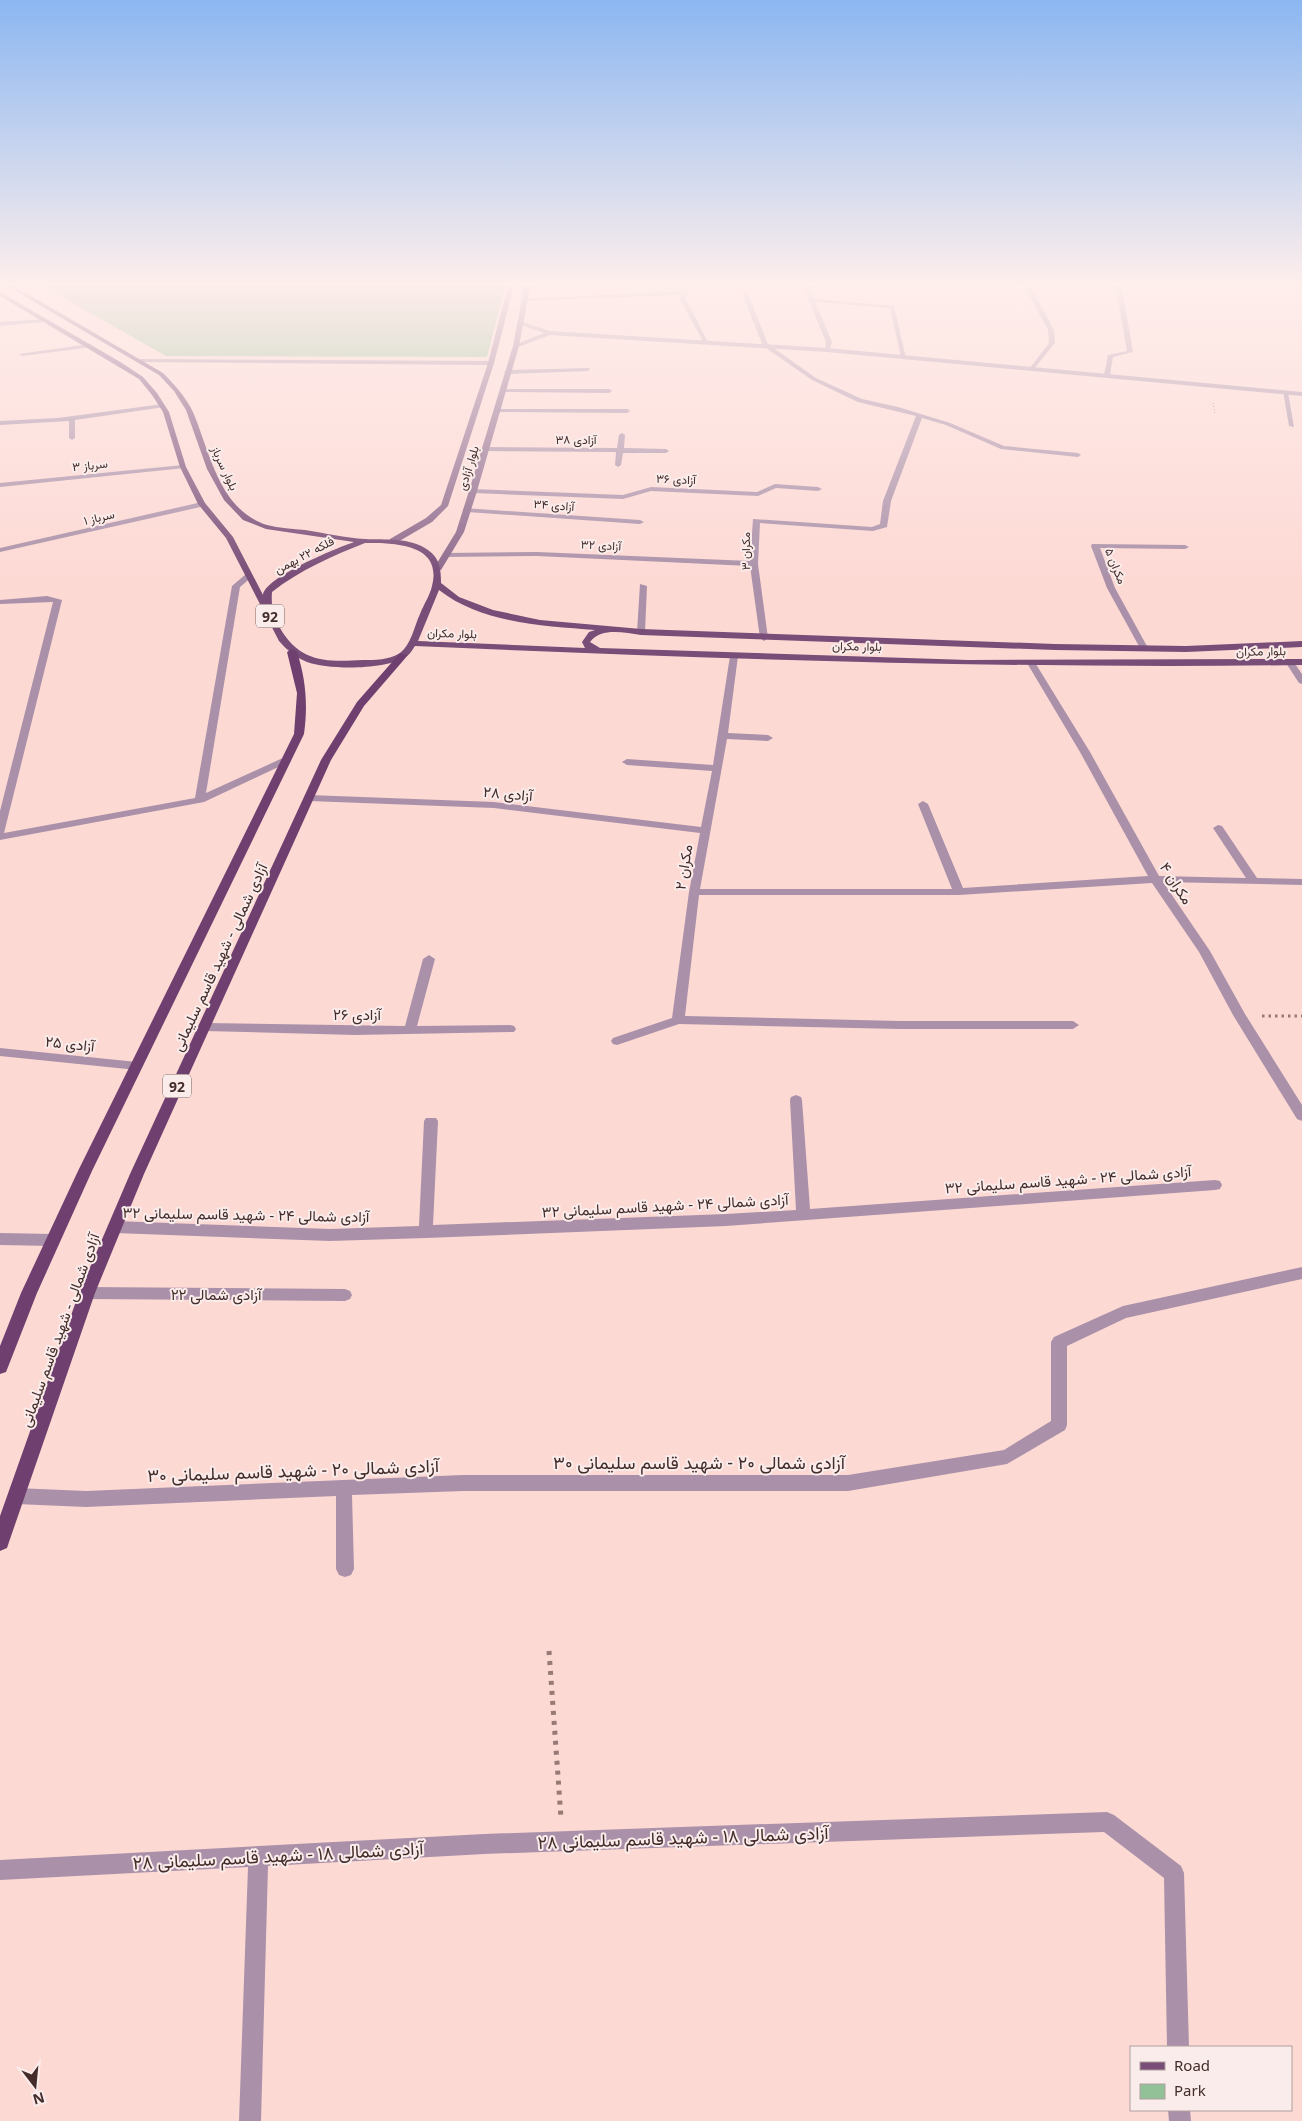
<svg xmlns="http://www.w3.org/2000/svg" width="1302" height="2121" viewBox="0 0 1302 2121" font-family="'Noto Sans',Vazirmatn,sans-serif">
<rect width="100%" height="100%" fill="#fdd9d4"/>
<path fill="#92c097" d="M36,282H506L487,357L166,356Z"/>
<g fill="none" stroke-linecap="round" stroke-linejoin="round">
<path stroke="#977a76" stroke-width="1" stroke-dasharray="1 2" stroke-linecap="butt" d="M1213,403L1215,414"/>
<path stroke="#977a76" stroke-width="3" stroke-dasharray="2.5 4" stroke-linecap="butt" d="M1262,1016H1302"/>
<path stroke="#977a76" stroke-width="5" stroke-dasharray="4 6" stroke-linecap="butt" d="M549,1651L561,1818"/>
<path fill="#aa91a9" fill-rule="evenodd" d="M801,282H807L814,299L894,306L906,358L901,357L890,308L815,302L832,342L829,351H825L826,342Z
M1025,282H1031L1030,286L1054,330L1055,343L1033,370L1030,368L1049,343L1048,330L1024,286Z
M1119,287L1122,289L1133,352L1113,357L1110,375L1107,377L1104,375L1108,355L1127,351L1116,289Z
M685,291L688,293L685,298L708,342L703,341L679,298L681,295L524,301L521,299Z
M745,292L748,294L768,344L816,378L862,399L898,407L950,423L1004,446L1078,453L1081,455L1078,457L1001,449L946,425L922,418L891,501L887,527L873,531L760,523L758,564L768,638L764,641L760,638L750,566L537,556L443,557V553H446L537,552L750,561L753,519L872,527L880,524L883,501L916,416L858,402L812,380L763,346L742,294Z
M46,319L44,322L0,326V322Z
M90,344L92,347L22,356L19,354Z
M140,359L491,361L494,363L491,365L138,362Z
M590,368L588,371L507,374L504,372L507,370Z
M502,389H609L612,391L609,393L500,392Z
M1283,391L1288,392L1294,427L1289,426Z
M163,404L165,407L75,420V438L72,440L69,438V421L0,425V421L58,418Z
M497,409H627L630,411L627,413L495,412Z
M622,433L625,435L624,448L666,449L669,451L666,453H623L621,465L618,467L615,465L616,452L486,451L483,449L486,447L617,448L619,435Z
M183,465L186,467L185,468L0,487V483Z
M775,484L818,487L822,489L818,491L776,488L758,496L651,491L623,499L473,493L469,491L473,489L623,495L651,487L757,492Z
M202,502L206,504L205,506L0,552V548Z
M464,508L640,520L644,522L640,524L467,512L463,510Z
M1092,544L1185,545L1189,547L1185,549L1100,548L1115,588L1148,648L1147,650L1140,648L1107,588L1091,546Z
M246,574L253,576L240,587L206,793L285,757H291V761L204,802L0,840V811L53,602L0,604V600L47,596L62,600L4,833L195,798L232,586Z
M640,584L647,586L645,632L641,635L637,632Z
M734,653L738,656L728,733L768,735L773,738L768,741L727,739L700,889H952L918,804L923,801L928,804L963,888L1148,876L1080,752L1027,663L1034,661L1090,752L1159,876L1246,878L1213,828L1218,825L1222,826L1257,878L1302,879V885L1163,882L1210,951L1245,1014L1302,1105V1121L1297,1119L1233,1015L1199,952L1152,883L959,895H699L685,1016L900,1021H1073L1079,1025L1073,1029H900L679,1024L617,1045L613,1044L611,1041L613,1038L672,1018L689,892L700,833L494,808L309,801L304,798L309,795L494,802L701,827L712,771L627,765L622,762L627,759L713,765L730,656Z
M1290,660L1293,661L1302,674V684L1299,683L1286,663Z
M429,955L435,959L417,1026L510,1025L514,1026L516,1029L514,1032L355,1035L205,1031L199,1027L205,1023L405,1026L423,959Z
M0,1048L137,1062L143,1066L137,1070L0,1056Z
M796,1095L801,1097L802,1100L810,1209L1215,1180L1220,1181L1222,1185L1220,1189L1215,1190L726,1226L426,1238L330,1241L115,1233L110,1231L108,1227L110,1223L115,1221L330,1229L419,1226L424,1121L426,1118H436L438,1121L433,1225L726,1214L796,1210L790,1100L791,1097Z
M0,1233L53,1234L58,1236L60,1240L58,1244L53,1246L0,1245Z
M1302,1267V1279L1126,1318L1067,1346V1425L1065,1430L1007,1464L848,1491H463L352,1495L354,1569L351,1575L345,1577L339,1575L336,1569V1496L86,1507L16,1504L10,1501L8,1496L10,1491L16,1488L86,1491L463,1475H848L1004,1450L1051,1421V1342L1054,1337L1123,1306Z
M87,1287L345,1289L350,1291L352,1295L350,1299L345,1301L87,1299L82,1297L80,1293L82,1289Z
M1107,1812L1114,1815L1181,1866L1184,1873L1189,2047H1167L1164,1878L1104,1832L484,1854L268,1866L261,2121H239L248,1867L0,1880V1860L484,1834Z
M1168,2110H1190L1191,2121H1169Z"/>
<path fill="#aa91a9" fill-rule="evenodd" d="M520,321L550,331L827,348L1302,392V396L827,352L550,335L516,348L514,345L544,333L518,324Z"/>
<path fill="#8d698c" fill-rule="evenodd" d="M509,282H515L494,363L448,506L432,522L396,543H390V539L426,518L441,505L488,363Z
M525,282H531L519,346L477,491L464,532L441,570H435L434,568L456,532L469,491L513,346Z"/>
<path fill="#784d78" fill-rule="evenodd" d="M0,282H7L163,373C174,384 186,397 193,412C210,452 219,510 267,525C279,528 293,529 305,530C325,533 345,538 365,539C385,540 410,537 428,550C440,558 441,570 441,583L459,597L493,610L540,620L641,629L1055,644L1186,646L1302,641V647L1186,652L1055,650L641,635C624,633 602,627 590,642L600,648L968,660L1302,659V665C1006,669 711,659 415,646C412,650 410,655 405,657C386,670 328,670 307,662C295,657 287,650 279,641L226,538L198,504L180,467L163,412L152,395L139,379L0,296V292L122,363L143,377L157,393L169,412L186,467L205,503L233,537L263,595C265,577 337,548 354,542L266,529L243,520L224,500L207,469L186,410L174,391L159,375ZM365,543C393,543 443,543 432,586C430,595 424,604 420,614C414,627 411,645 400,653C390,660 374,660 363,660C327,662 300,663 280,628C273,617 271,605 272,592C300,570 332,556 365,543ZM439,590C481,623 543,626 595,630L589,632L582,642L585,648L418,641Z"/>
<path fill="#6f406f" fill-rule="evenodd" d="M292,649L297,652C306,680 308,705 304,734L92,1171L37,1293L8,1367L6,1372L0,1374V1346L21,1293L78,1171L294,734L297,693L287,652Z
M400,653L408,655L364,706L331,760L144,1174L95,1293L9,1542L7,1548L0,1551V1516L79,1293L130,1174L321,760L357,702Z"/>
</g>
<linearGradient id="sky" x2="0" y2="1"><stop stop-color="#8bb7f1"/><stop offset="0.49" stop-color="#feeeec"/><stop offset="1" stop-color="#feeeec" stop-opacity="0"/></linearGradient>
<rect width="1302" height="579" fill="url(#sky)"/>
<g text-anchor="middle" dominant-baseline="central" stroke-width="4" stroke-linejoin="round" paint-order="stroke">
<g font-size="12" fill="#432c29" stroke="#f9eceb">
<text x="576" y="439">آزادی ۳۸</text>
<text transform="translate(90 465) rotate(-6)">سرباز ۳</text>
<text transform="translate(225 468) rotate(65)">بلوار سرباز</text>
<text transform="translate(468 468) rotate(-73)">بلوار آزادی</text>
<text transform="translate(676 479) rotate(2)">آزادی ۳۶</text>
<text transform="translate(554 505) rotate(4)">آزادی ۳۴</text>
<text transform="translate(99 517) rotate(-13)">سرباز ۱</text>
<text transform="translate(601 545) rotate(3)">آزادی ۳۲</text>
<text transform="translate(745 551) rotate(-90)">مکران ۳</text>
<text transform="translate(304 555) rotate(-28)">فلکه ۲۲ بهمن</text>
<text transform="translate(1116 566) rotate(68)">مکران ۵</text>
<text transform="translate(452 633) rotate(2)">بلوار مکران</text>
<text transform="translate(857 646) rotate(1)">بلوار مکران</text>
<text transform="translate(1261 651) rotate(-1)">بلوار مکران</text>
</g>
<g fill="#f9eceb" stroke="#7a6663" stroke-width="1">
<rect x="256" y="604.5" width="28" height="23" rx="4"/>
<rect x="163" y="1074.5" width="28" height="23" rx="4"/>
</g>
<g font-size="14" font-weight="bold" fill="#432c29">
<text x="270" y="616">92</text>
<text x="177" y="1086">92</text>
</g>
<g font-size="15" fill="#432c29" stroke="#f9eceb">
<text transform="translate(508 793) rotate(5)">آزادی ۲۸</text>
<text transform="translate(683 867) rotate(-81)">مکران ۲</text>
<text transform="translate(1177 883) rotate(57)">مکران ۴</text>
<text transform="translate(219 957) rotate(-65)">آزادی شمالی - شهید قاسم سلیمانی</text>
<text x="357" y="1014">آزادی ۲۶</text>
<text transform="translate(70 1043) rotate(6)">آزادی ۲۵</text>
<text transform="translate(1068 1179) rotate(-4)">آزادی شمالی ۲۴ - شهید قاسم سلیمانی ۳۲</text>
<text transform="translate(665 1205) rotate(-3)">آزادی شمالی ۲۴ - شهید قاسم سلیمانی ۳۲</text>
<text transform="translate(246 1214) rotate(1)">آزادی شمالی ۲۴ - شهید قاسم سلیمانی ۳۲</text>
<text x="216" y="1294">آزادی شمالی ۲۲</text>
<text transform="translate(59 1330) rotate(-70)">آزادی شمالی - شهید قاسم سلیمانی</text>
</g>
<g font-size="18" fill="#432c29" stroke="#f9eceb">
<text x="699" y="1462">آزادی شمالی ۲۰ - شهید قاسم سلیمانی ۳۰</text>
<text transform="translate(293 1470) rotate(-2)">آزادی شمالی ۲۰ - شهید قاسم سلیمانی ۳۰</text>
<text transform="translate(683 1837) rotate(-2)">آزادی شمالی ۱۸ - شهید قاسم سلیمانی ۲۸</text>
<text transform="translate(278 1855) rotate(-3)">آزادی شمالی ۱۸ - شهید قاسم سلیمانی ۲۸</text>
</g>
</g>
<rect x="1130" y="2046" width="162" height="65" fill="#f9eceb" stroke="#b09f9d"/>
<rect x="1140" y="2062" width="25" height="8" fill="#784d78" stroke="#b09f9d"/>
<text x="1174" y="2071" font-size="15" fill="#432c29">Road</text>
<rect x="1140" y="2084" width="25" height="15" fill="#92c097" stroke="#b09f9d"/>
<text x="1174" y="2096" font-size="15" fill="#432c29">Park</text>
<g transform="translate(35 2086) rotate(164)" stroke="#f9eceb" stroke-width="4" paint-order="stroke">
<path d="M0-4L9 19L0 12L-9 19Z" fill="#432c29"/>
<text y="-8" font-size="14" font-weight="bold" text-anchor="middle" fill="#432c29">N</text>
</g>
</svg>
